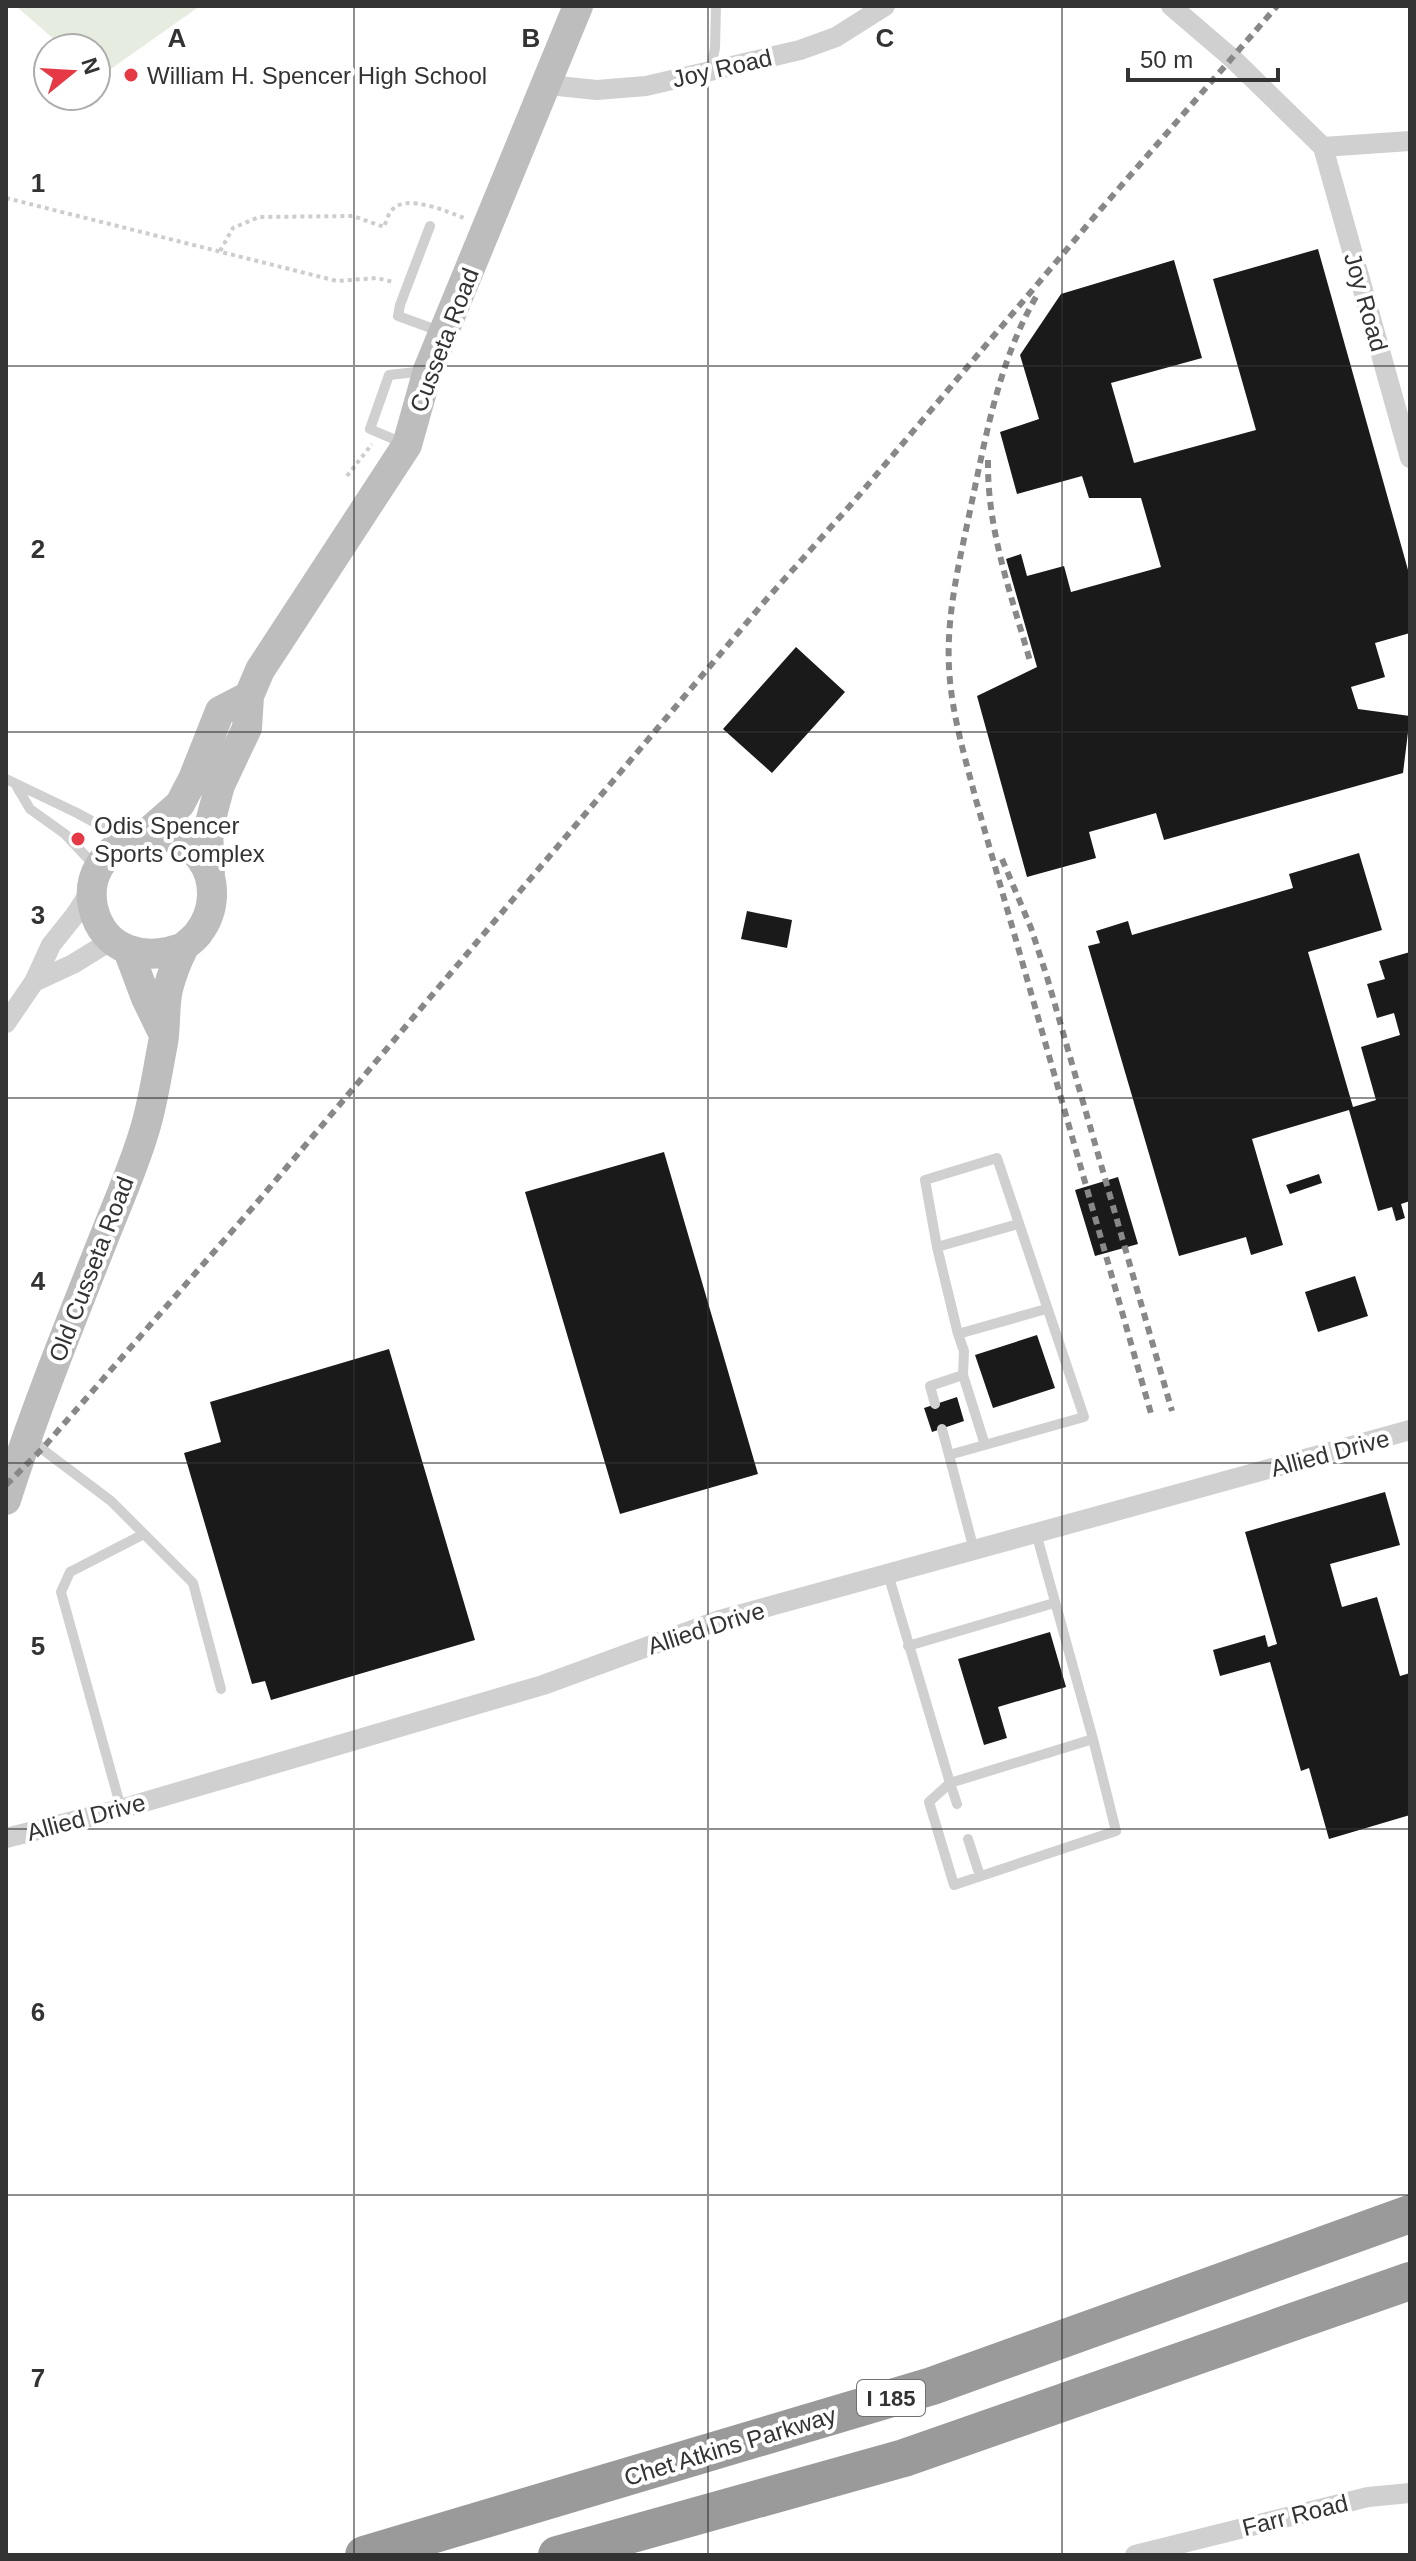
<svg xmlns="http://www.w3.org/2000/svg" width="1416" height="2561" viewBox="0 0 1416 2561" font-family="Helvetica,sans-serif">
<rect width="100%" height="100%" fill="#fff"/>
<path fill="#e6ecdf" d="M16,6H200L98,78L96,76V48H64Z"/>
<path fill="#1a1a1a" d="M1318,249L1410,577V633L1375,643L1385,677L1351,687L1358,709L1410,716L1403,773L1164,840L1156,813L1089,832L1096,858L1027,877L977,696L1037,667L1006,559L1021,554L1027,576L1064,566L1071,592L1161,567L1141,498H1089L1082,476L1017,494L1000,432L1039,419L1020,355L1061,294L1174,260L1202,358L1111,383L1134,463L1256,430L1213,279Z
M796,647L845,692L772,773L723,729Z
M1359,853L1382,930L1308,952L1353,1107L1376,1100L1361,1047L1400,1035L1394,1013L1377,1018L1367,984L1385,979L1379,961L1410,952V1201L1401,1204L1405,1218L1396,1221L1392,1207L1378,1211L1349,1110L1252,1139L1283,1245L1251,1255L1246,1237L1179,1256L1088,946L1100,943L1096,931L1128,921L1132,935L1293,888L1289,874Z
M747,911L792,920L787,948L741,939Z
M664,1152L758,1474L620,1514L525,1192Z
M1319,1174L1322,1183L1290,1194L1286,1185Z
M1118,1177L1138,1244L1095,1256L1075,1190Z
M1355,1276L1368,1316L1318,1332L1305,1292Z
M1037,1335L1055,1388L993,1408L975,1355Z
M389,1349L475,1640L271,1700L265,1681L252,1684L184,1453L221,1442L210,1402Z
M957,1397L964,1421L932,1432L924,1408Z
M1385,1492L1400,1545L1330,1564L1342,1607L1377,1597L1400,1676L1410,1673V1815L1329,1839L1309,1768L1301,1771L1270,1662L1220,1676L1213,1650L1265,1635L1268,1647L1277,1644L1245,1532Z
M1050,1632L1066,1687L998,1707L1007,1738L984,1745L958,1659Z"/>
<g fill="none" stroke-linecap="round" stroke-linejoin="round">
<path stroke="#cdcdcd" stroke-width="4" stroke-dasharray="4 4" stroke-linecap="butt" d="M6,198L337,281L377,278L393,282
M220,251L233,228L259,217L353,216L384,227C386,222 388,214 392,210C406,193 448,212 464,218
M347,476L372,444"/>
<path stroke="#d0d0d0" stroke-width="10" d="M710,71L715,48L716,6
M430,226L400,305L398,316L442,332
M405,444L370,429L389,375L425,371
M6,779L77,813L125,839
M17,787L30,809L65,834L94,865
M937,1247L1018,1224
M958,1334L964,1351L963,1375
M935,1404L930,1386L963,1375L985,1445
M942,1429L949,1455
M32,1436L42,1449L111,1501L193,1583L221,1689
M974,1550L949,1455L1084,1417L997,1158L925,1180L937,1247L958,1334L1046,1309
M888,1574L950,1783L1093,1739L1036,1533
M908,1646L1054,1603
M957,1804L950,1783L929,1802L954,1885L1116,1831L1093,1739
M121,1808L61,1592L70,1572L144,1534
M968,1839L980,1876"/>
<path stroke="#d0d0d0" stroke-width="20" d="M1171,6L1233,59L1323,147L1410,458
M548,85L597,90L646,86L800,50L836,37L885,6
M1323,147L1410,141
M34,982L73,964L112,940
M6,1023L34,982L51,945L75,915L92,889
M6,1838L117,1810L543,1685L720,1620L1410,1430
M1135,2555L1368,2497L1410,2493"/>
<path stroke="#bdbdbd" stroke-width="30" d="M146,834L180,804L193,779L220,711L249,696
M210,877L208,830L220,785L247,728L249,696L260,670L407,445L428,370L578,6
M128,950L146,998L163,1033
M6,1500C34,1412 69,1326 103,1240C117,1204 133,1169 144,1132C153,1104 157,1073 163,1043C166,1026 164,1007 168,989C171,977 177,961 183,949C186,943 195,939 199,932C215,911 217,881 201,859C164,809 80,845 93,907C103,952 146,962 184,947"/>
<path stroke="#9a9a9a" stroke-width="38" d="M364,2555L932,2386L1410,2214
M557,2555L904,2458L1410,2281"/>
<path stroke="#888" stroke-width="6" stroke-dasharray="8 6" stroke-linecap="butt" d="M1036,297C999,361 986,435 971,506C959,564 944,621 950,681C954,722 966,761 976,800L1152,1417
M988,460C987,530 1011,594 1030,661
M1002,859L1031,928L1047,977L1172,1411
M6,1485L42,1449L254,1206L765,601L855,500L1095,216L1277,6"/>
</g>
<path fill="none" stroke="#333" stroke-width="2" stroke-opacity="0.55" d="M354,6V2555M708,6V2555M1062,6V2555M6,366H1410M6,732H1410M6,1098H1410M6,1463H1410M6,1829H1410M6,2195H1410"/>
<g fill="#e63946" stroke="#fff" stroke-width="3">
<circle cx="131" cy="75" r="8"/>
<circle cx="78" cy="839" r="8"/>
</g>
<g text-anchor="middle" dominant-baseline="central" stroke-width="8" stroke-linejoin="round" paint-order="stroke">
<rect fill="#fff" stroke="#707070" stroke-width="2" x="857" y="2380" width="68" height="36" rx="6"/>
<g font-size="22" font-weight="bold" fill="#333">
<text x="891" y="2398">I 185</text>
</g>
<g font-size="24" fill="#333" stroke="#fff">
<text transform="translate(722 68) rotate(-13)">Joy Road</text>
<text transform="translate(1366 302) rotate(74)">Joy Road</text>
<text transform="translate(444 340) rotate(-69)">Cusseta Road</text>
<text transform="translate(91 1269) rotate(-69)">Old Cusseta Road</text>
<text transform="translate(1330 1453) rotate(-15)">Allied Drive</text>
<text transform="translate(706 1628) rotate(-18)">Allied Drive</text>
<text transform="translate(86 1817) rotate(-15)">Allied Drive</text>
<text transform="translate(730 2446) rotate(-17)">Chet Atkins Parkway</text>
<text transform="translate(1295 2515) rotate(-14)">Farr Road</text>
</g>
<g font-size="24" fill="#333" stroke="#fff" text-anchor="start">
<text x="147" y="75">William H. Spencer High School</text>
<text x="94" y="825">Odis Spencer<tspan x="94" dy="28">Sports Complex</tspan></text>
</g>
</g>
<g font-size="26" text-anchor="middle" font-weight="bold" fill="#333" stroke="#fff" stroke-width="8" stroke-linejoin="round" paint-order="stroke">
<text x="177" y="47">A</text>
<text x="531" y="47">B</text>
<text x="885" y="47">C</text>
<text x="38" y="192">1</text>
<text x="38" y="558">2</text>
<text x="38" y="924">3</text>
<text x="38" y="1290">4</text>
<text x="38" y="1655">5</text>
<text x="38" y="2021">6</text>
<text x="38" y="2387">7</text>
</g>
<rect width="1416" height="2561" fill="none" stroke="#333333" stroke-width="16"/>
<g transform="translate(72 72) rotate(72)"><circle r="38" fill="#ffffff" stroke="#adadad" stroke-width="2"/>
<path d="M0-6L14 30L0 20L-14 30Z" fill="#e63946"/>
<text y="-12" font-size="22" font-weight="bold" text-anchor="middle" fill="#333333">N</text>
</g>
<path d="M1128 68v12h150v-12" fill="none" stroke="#333333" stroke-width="4"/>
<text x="1140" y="68" font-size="24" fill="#333333" stroke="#ffffff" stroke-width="6" paint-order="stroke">50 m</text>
</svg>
